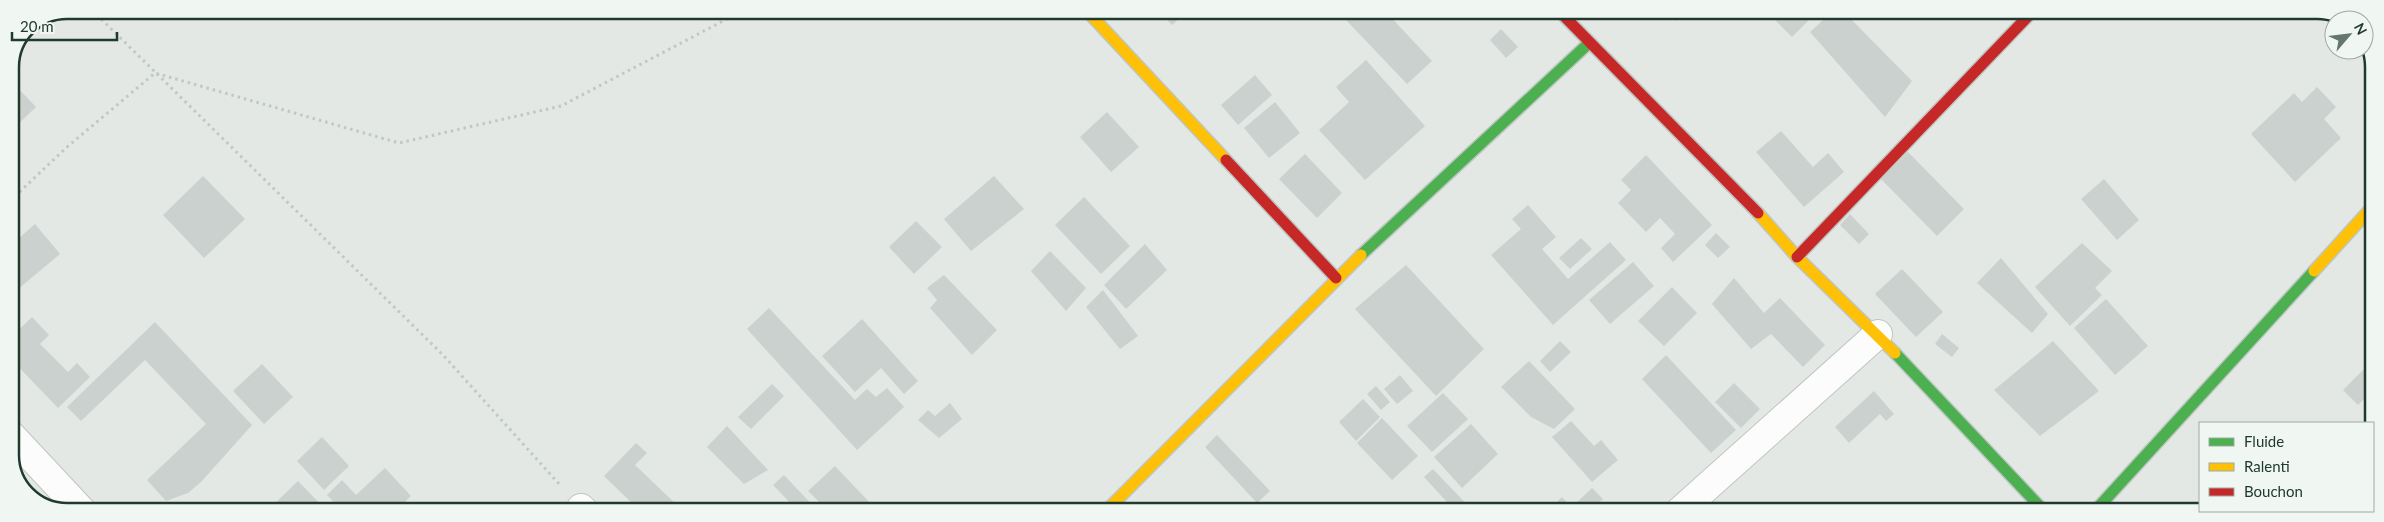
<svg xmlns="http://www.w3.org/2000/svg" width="2384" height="522" viewBox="0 0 2384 522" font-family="Lato,sans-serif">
<rect width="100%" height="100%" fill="#e3e8e5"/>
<path fill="#cbd1ce" d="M1159,11H1188L1172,25Z
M1356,11H1385L1432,61L1407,84L1346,20Z
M1665,11H1686L1676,21Z
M1770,11H1818L1792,37L1768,13Z
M1833,11H1843L1912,81L1885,117L1810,32Z
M1501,29L1518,47L1506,58L1490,40Z
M1366,60L1425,126L1365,180L1319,130L1349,102L1336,87Z
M1255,75L1272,95L1238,125L1221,105Z
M13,83L36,107L10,132V87Z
M2317,87L2336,107L2324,119L2341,138L2295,182L2251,134L2294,93L2302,102Z
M1275,102L1300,133L1269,158L1244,128Z
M1107,112L1139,147L1111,172L1080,137Z
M1781,131L1813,167L1828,153L1844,172L1804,207L1756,152Z
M1908,152L1964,209L1937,236L1881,179Z
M1305,154L1342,193L1317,218L1279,179Z
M1646,155L1712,225L1673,262L1661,248L1675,234L1660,218L1646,232L1618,203L1631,190L1621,180Z
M203,176L245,219L204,258L163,215Z
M994,176L1024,209L971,251L944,219Z
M2104,179L2139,220L2117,240L2081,199Z
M1084,197L1130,246L1101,274L1055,225Z
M1528,205L1556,237L1542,249L1568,279L1610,242L1626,260L1553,325L1491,255L1521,229L1512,219Z
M1850,214L1869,234L1859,244L1840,225Z
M916,221L942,247L914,274L889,247Z
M35,224L60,254L11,295L10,246Z
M1716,233L1730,247L1718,258L1705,245Z
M1581,238L1592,249L1570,269L1559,258Z
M2082,243L2112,271L2095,288L2102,295L2070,326L2035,287Z
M1145,244L1167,270L1126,309L1104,285Z
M1050,251L1086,288L1066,311L1031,271Z
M2001,258L2048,314L2032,333L1977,283Z
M1633,262L1654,286L1610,324L1589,300Z
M1406,265L1484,349L1436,396L1355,309Z
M1902,269L1943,312L1916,337L1875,294Z
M944,275L997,330L972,355L930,308L937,300L927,288Z
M1734,278L1764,313L1780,298L1825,345L1803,367L1771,334L1751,349L1712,304Z
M1672,287L1697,313L1664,346L1638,321Z
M1103,290L1138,336L1120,349L1086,307Z
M2106,299L2148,346L2115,375L2074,328Z
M769,308L855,400L867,389L876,397L887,388L904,407L857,450L747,329Z
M32,317L49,335L40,344L68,372L77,363L90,377L58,408L10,358V338Z
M862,319L918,381L904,394L881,368L855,392L822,356Z
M155,322L252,425L201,482L188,493L166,501L147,480L206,424L145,360L81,421L67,407Z
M1942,334L1959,348L1952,357L1935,344Z
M1560,341L1571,352L1550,372L1540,361Z
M2053,341L2099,391L2040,436L1994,390Z
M1666,355L1736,430L1711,453L1642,379Z
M1529,361L1575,409L1554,429L1531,417L1501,387Z
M262,364L293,397L264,424L233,391Z
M2367,366L2373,372V390L2358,405L2343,390Z
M1400,375L1413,391L1397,404L1384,389Z
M1734,383L1760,409L1741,428L1715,402Z
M772,384L784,396L751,429L738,417Z
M1376,386L1390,402L1381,410L1367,394Z
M1874,391L1894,414L1886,421L1880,414L1849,443L1835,427Z
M1443,393L1468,419L1432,452L1407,426Z
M1363,399L1380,417L1356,441L1339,422Z
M950,403L962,419L939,438L918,420L928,410L935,416Z
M1382,418L1418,456L1392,480L1357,443Z
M1571,421L1594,446L1601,440L1618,460L1592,482L1552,437Z
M1471,424L1498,454L1462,488L1434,457Z
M727,426L768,470L744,484L707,447Z
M1217,435L1270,491L1257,503L1205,447Z
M322,437L349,466L324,490L297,461Z
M636,443L647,453L635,465L678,506L673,511H640L604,476Z
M835,466L872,505L865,511H828L808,491Z
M385,468L411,496L395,511H342L327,495L342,480L356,495Z
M1433,469L1474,512H1456L1424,477Z
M784,475L818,511H798L773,485Z
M298,481L327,511H273L270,508Z
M1592,488L1603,499L1589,512H1582L1575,504Z
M1562,497L1576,512H1546Z
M1494,502L1501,510L1499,512H1483Z"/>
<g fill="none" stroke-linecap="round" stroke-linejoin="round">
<g stroke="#c0c5c2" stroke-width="30">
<path id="street" d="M10,434L82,511
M581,508L584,511
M1679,512L1878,334"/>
</g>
<g stroke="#bec6c2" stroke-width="14">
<path id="fast" d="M1361,255L1589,43
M1895,353L2045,512
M2094,512L2314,271"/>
</g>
<g stroke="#bec6c2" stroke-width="14">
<path id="slow" d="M1086,10L1226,160
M1758,213L1797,257L1895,353
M2314,271L2373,206
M1106,511L1361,255"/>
</g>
<g stroke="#bec6c2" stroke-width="14">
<path id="jam" d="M1559,11L1758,213
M1226,160L1336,278
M1797,257L2033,11"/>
</g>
<path stroke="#c0c8c4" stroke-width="3" stroke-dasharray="2.5 4" stroke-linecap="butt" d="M92,10L443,355L560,485
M10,201L67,147L155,73L399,143L561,106L744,10"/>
<use href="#street" stroke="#fbfcfb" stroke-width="28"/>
<use href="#fast" stroke="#4caf50" stroke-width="11"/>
<use href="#slow" stroke="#ffc107" stroke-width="11"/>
<use href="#jam" stroke="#c62828" stroke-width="11"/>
</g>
<path d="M0 0H2384V522H0ZM67 19H2317A48 48 0 0 1 2365 67V455A48 48 0 0 1 2317 503H67A48 48 0 0 1 19 455V67A48 48 0 0 1 67 19Z" fill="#f0f7f2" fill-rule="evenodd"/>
<path fill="none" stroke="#213a2f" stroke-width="2.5" d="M67 19H2317A48 48 0 0 1 2365 67V455A48 48 0 0 1 2317 503H67A48 48 0 0 1 19 455V67A48 48 0 0 1 67 19Z"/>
<rect x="2199" y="422" width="175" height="90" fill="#f0f7f2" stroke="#9daba4"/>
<rect x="2209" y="438" width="25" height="8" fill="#4caf50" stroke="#9daba4"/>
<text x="2244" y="447" font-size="15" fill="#213a2f">Fluide</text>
<rect x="2209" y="463" width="25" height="8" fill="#ffc107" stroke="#9daba4"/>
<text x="2244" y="472" font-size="15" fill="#213a2f">Ralenti</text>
<rect x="2209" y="488" width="25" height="8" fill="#c62828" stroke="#9daba4"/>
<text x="2244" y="497" font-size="15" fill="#213a2f">Bouchon</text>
<g transform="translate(2349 35) rotate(62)"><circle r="24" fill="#f0f7f2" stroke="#9daba4"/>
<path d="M0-4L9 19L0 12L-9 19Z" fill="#65776f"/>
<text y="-8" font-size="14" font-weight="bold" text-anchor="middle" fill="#213a2f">N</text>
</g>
<path d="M12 32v8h105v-8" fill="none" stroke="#213a2f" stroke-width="2.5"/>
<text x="20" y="32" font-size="15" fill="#213a2f" stroke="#f0f7f2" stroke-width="4" paint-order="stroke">20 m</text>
</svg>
